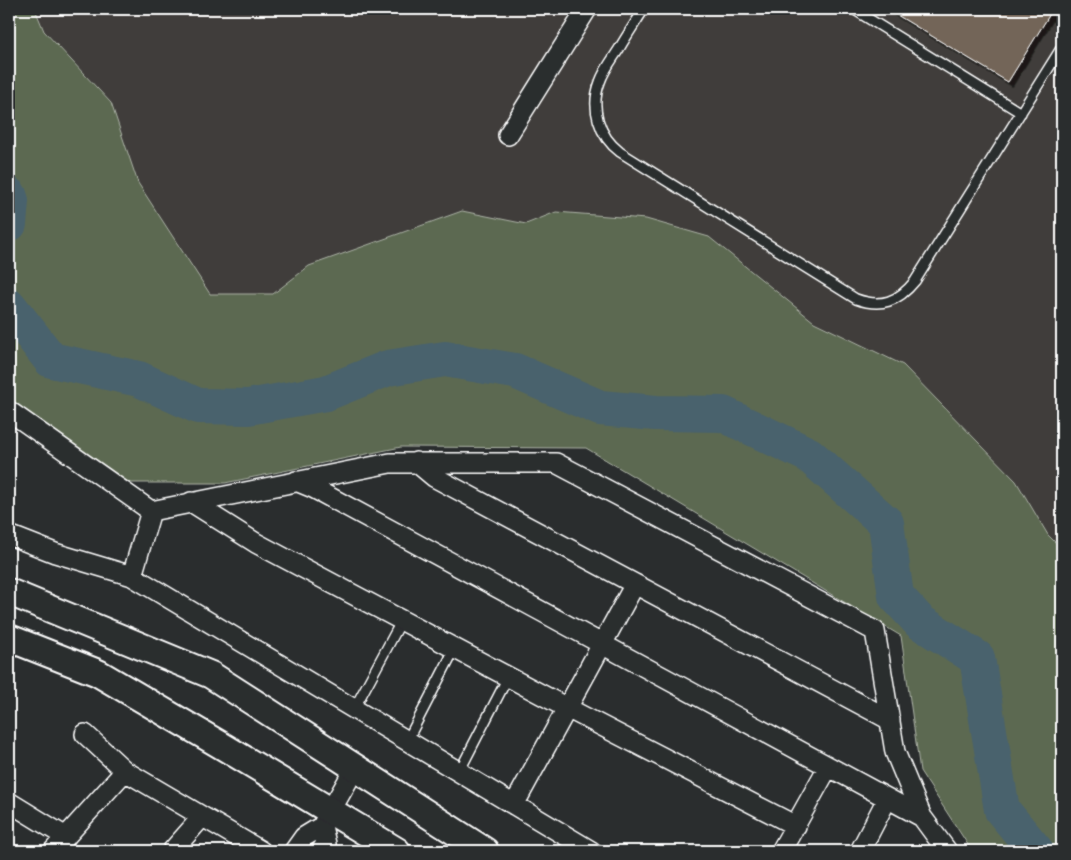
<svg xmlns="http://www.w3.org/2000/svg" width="1071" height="860" viewBox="0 0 1071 860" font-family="'Gochi Hand',sans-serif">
<defs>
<filter id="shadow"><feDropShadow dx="4.5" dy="4.5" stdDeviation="0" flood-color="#0009"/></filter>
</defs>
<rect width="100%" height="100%" fill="#2a2d2e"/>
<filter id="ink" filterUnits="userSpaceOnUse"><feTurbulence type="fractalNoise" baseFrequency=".02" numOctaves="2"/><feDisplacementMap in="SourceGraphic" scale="10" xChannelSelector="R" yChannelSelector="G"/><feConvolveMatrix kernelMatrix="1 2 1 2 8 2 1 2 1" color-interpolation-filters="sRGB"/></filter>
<g filter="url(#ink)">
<path fill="#403e3b" d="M35,9H1062V549L1048,535L1016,481L903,365L814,322L709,237L646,219L556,212L526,224L461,211L309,266L273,294H210L138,183L111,103L44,31Z"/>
<path fill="#5c6951" stroke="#aeb4a8" d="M9,9H35L44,31L111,103L138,183L210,294H273L309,266L462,211L526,224L556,212L646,219L709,237L814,322L903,365L1016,481L1048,535L1062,549V851H972L920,771L901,636L586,448L401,447L225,483H130L9,398Z"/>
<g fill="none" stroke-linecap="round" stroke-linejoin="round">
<path stroke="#49626d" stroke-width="36" d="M9,195L11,201L9,224
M9,306L51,360L139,379L198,406L248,407L326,393L388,368L445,359L515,371L600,408L656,413L723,414L809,455L886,523L896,596L920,622L977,658L1002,810L1036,851"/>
</g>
<path fill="#736559" stroke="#fff" filter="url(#shadow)" d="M887,9H1053L1008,82Z"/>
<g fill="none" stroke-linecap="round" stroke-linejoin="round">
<g stroke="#fff" stroke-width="12">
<path id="lane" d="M644,9C636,22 627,35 619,49C612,60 604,70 600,82C590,108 599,136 620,152L856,299C881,308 898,302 915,281L1062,47
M853,9L1021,113
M354,709L402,620
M407,741L453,652
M459,772L506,681"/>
</g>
<g stroke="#fff" stroke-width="22">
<path id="street" d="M508,135L587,9
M9,411L151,511L390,463H556L875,631L895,752L922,817L947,851
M416,462L434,477L890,720
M296,481L313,488L922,817
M191,502L256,543L567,708L796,826
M9,535L55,553L132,576L591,851
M132,576L151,511
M85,734L125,771L261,851
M9,802L66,837
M514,805L635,584
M53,851L125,771
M172,851L202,817
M294,851L304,837L322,826L355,768
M321,851L326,844L322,826
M781,851L828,767
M860,851L887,799"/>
</g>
<g stroke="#fff" stroke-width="30">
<path id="secondary" d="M9,592L211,675L485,851
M9,638L98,673L219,744L397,851"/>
</g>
<use href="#lane" stroke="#2a2d2e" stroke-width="9"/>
<use href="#street" stroke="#2a2d2e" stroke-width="19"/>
<use href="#secondary" stroke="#2a2d2e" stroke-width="26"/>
</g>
</g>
<rect width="1071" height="860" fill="none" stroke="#2a2d2e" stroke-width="30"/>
<rect x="15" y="15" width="1041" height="830" fill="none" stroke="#fff" stroke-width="2" filter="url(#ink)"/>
</svg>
